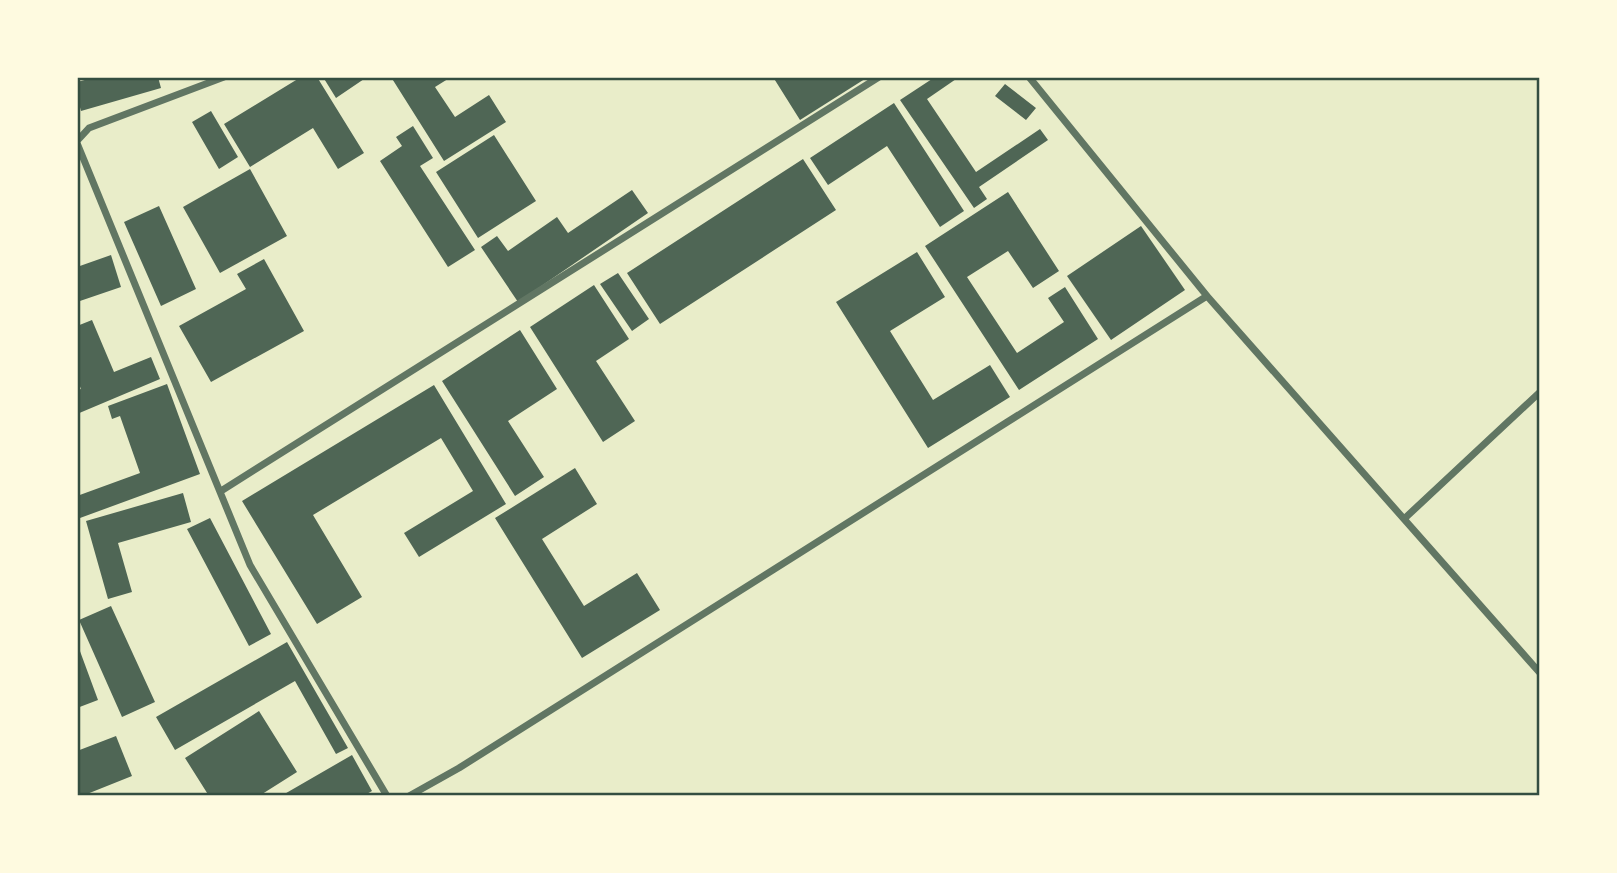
<svg xmlns="http://www.w3.org/2000/svg" width="1617" height="873" viewBox="0 0 1617 873" font-family="'Noto Sans',sans-serif">
<rect width="100%" height="100%" fill="#e9edc9"/>
<path fill="#4f6655" d="M96,77H158L161,88L81,111L77,96V82Z
M301,77H317L364,153L338,169L313,128L250,167L224,124Z
M323,77H367L336,98Z
M391,77H451L435,87L455,117L489,95L506,122L444,161Z
M773,77H868L800,120Z
M935,77H959L927,99L976,172L1040,129L1048,140L979,187L987,199L974,208L900,100Z
M1005,84L1036,108L1026,120L995,96Z
M894,103L964,211L940,227L887,146L828,185L810,158Z
M211,111L238,157L219,169L192,122Z
M413,126L433,158L420,166L475,250L448,267L380,161L402,146L396,137Z
M494,135L536,201L478,238L436,172Z
M803,159L836,210L660,324L627,273Z
M250,169L287,236L220,273L183,207Z
M632,190L648,213L518,302L481,247L497,236L508,251L557,217L568,233Z
M1008,192L1059,271L1033,288L1008,251L967,277L1017,353L1064,322L1048,298L1065,287L1098,339L1019,390L925,246Z
M159,206L196,289L161,306L124,222Z
M1141,226L1185,290L1111,340L1067,276Z
M917,252L945,297L890,331L933,400L990,365L1010,397L928,448L836,302Z
M111,255L121,287L77,302V267Z
M264,259L304,331L211,382L179,326L246,289L237,274Z
M618,273L649,319L632,331L600,284Z
M594,285L629,339L596,361L635,421L603,442L530,327Z
M92,320L114,372L151,357L160,379L77,414V390L81,389L77,379V326Z
M520,330L557,389L508,421L544,477L515,496L442,381Z
M167,384L200,474L80,518L77,509V496L140,473L120,416L112,419L108,406Z
M434,385L506,504L419,557L404,533L473,491L441,438L313,515L362,597L317,624L242,501Z
M575,468L597,504L542,539L584,606L637,573L660,610L582,658L495,518Z
M183,493L191,522L118,543L132,592L108,599L86,521Z
M210,518L271,634L249,646L187,529Z
M111,606L155,702L122,717L79,620Z
M287,642L348,748L336,754L295,681L175,750L156,717Z
M77,643L98,700L77,708Z
M259,711L297,772L259,796H209L185,758Z
M116,736L132,776L82,796H77V751Z
M352,755L372,791L363,796H281Z"/>
<g fill="none" stroke-linecap="round" stroke-linejoin="round">
<path stroke="#617663" stroke-width="7" d="M1029,77L1207,296
M77,141L89,128L224,77
M77,143L250,565L387,796
M221,491L879,77
M1404,519L1540,392
M409,796L459,768L1207,296L1540,673"/>
</g>
<rect width="1617" height="873" fill="none" stroke="#fefae0" stroke-width="158"/>
<rect x="79" y="79" width="1459" height="715" fill="none" stroke="#344e41" stroke-width="2.5"/>
</svg>
